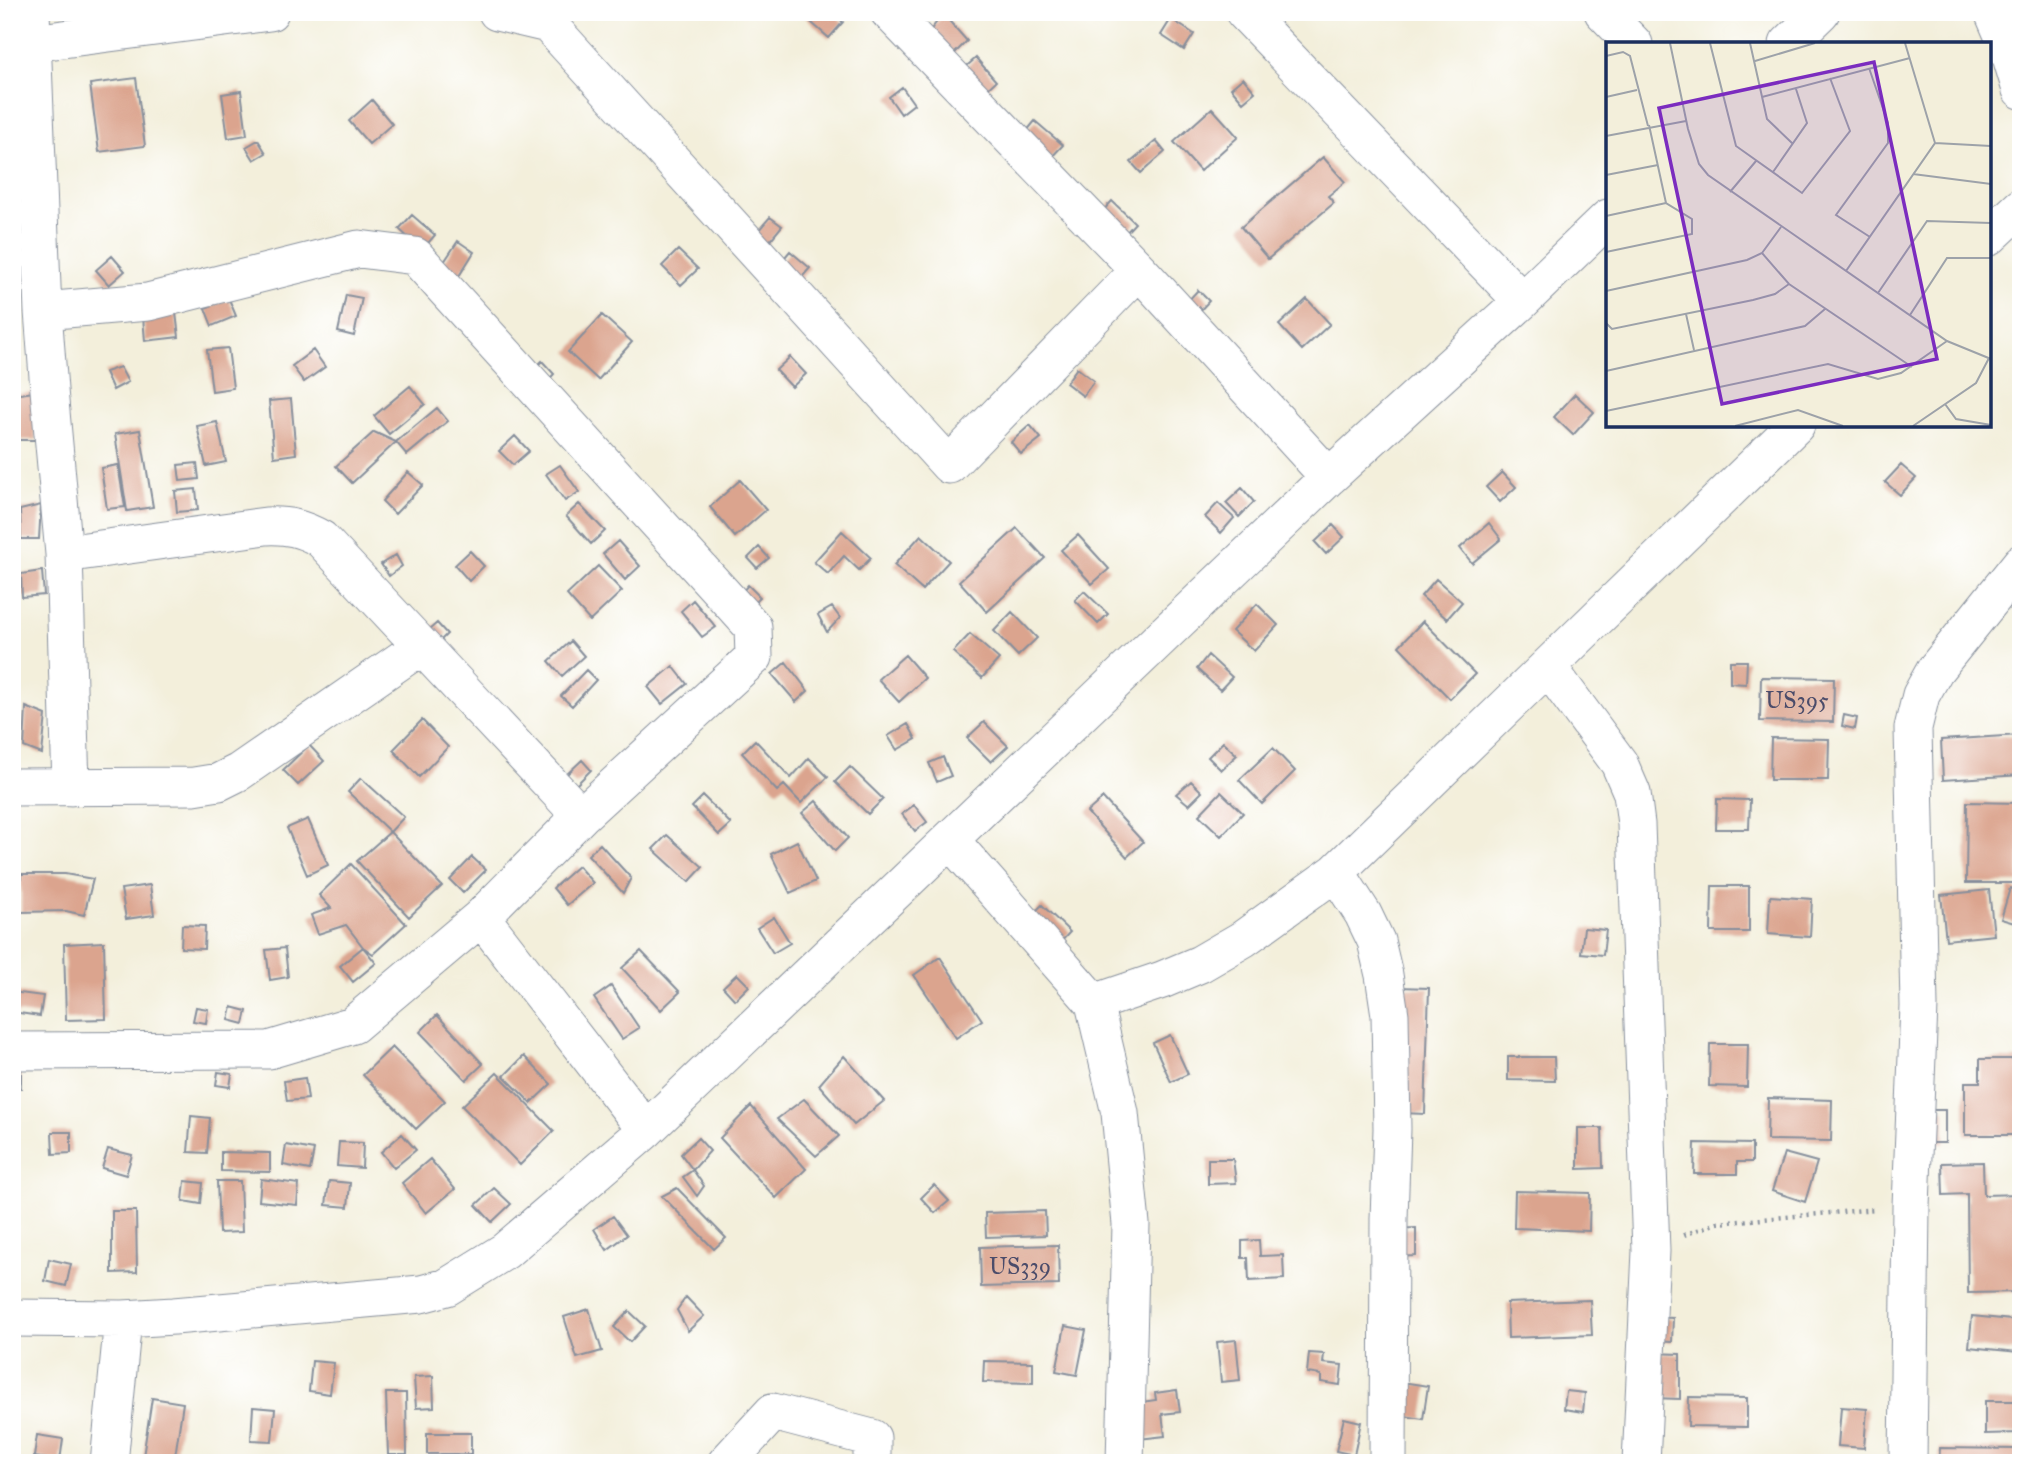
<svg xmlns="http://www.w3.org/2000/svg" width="2033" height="1475" viewBox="0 0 2033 1475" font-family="'IM FELL Great Primer',serif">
<rect width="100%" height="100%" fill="#fff"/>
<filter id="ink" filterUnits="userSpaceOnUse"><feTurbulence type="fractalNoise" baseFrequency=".0143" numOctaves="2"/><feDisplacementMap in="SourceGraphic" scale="14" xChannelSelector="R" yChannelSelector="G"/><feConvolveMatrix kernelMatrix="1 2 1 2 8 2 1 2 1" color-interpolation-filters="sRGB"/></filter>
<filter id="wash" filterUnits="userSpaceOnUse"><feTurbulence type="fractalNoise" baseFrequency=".00686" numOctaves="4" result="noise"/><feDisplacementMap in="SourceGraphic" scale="28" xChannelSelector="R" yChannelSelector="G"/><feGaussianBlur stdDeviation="1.57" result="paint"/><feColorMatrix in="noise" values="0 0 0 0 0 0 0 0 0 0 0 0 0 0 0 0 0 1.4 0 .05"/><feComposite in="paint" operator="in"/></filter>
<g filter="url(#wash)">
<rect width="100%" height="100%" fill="#f3efdb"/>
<g id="blocks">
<path fill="#dba48e" d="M805,12H832L843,22L829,38L803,15Z
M943,14L967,41L952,56L929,32Z
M1171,19L1194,34L1184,50L1161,35Z
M976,58L996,81L982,94L961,71Z
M136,78L145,146L99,152L90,84Z
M1243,78L1255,92L1243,102L1231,88Z
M902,87L914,104L901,114L889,97Z
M241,91L247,135L228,138L222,94Z
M372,100L392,124L369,144L349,121Z
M1212,108L1238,137L1200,171L1174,142Z
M1035,121L1063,145L1048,161L1021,138Z
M258,140L266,153L254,160L246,147Z
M1156,141L1165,152L1141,173L1131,162Z
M1323,157L1345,182L1328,196L1334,203L1268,259L1241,227Z
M1112,201L1135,223L1123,236L1100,214Z
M412,215L435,235L422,250L399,229Z
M770,217L782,226L763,249L751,239Z
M458,241L474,252L459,276L442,265Z
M678,250L698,269L681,285L662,266Z
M790,251L810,268L794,286L775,269Z
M112,256L125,271L109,285L96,270Z
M1198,290L1209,301L1197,314L1186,303Z
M346,295L362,298L354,336L338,332Z
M229,299L236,316L212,326L205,308Z
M1307,299L1330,324L1302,350L1279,325Z
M176,313L179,337L145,341L143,317Z
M602,315L632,342L598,380L568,352Z
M228,348L233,388L212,391L207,350Z
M313,350L325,367L304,382L292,366Z
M790,357L806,374L792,387L776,370Z
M542,361L554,374L542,387L529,374Z
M120,367L128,382L113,390L105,372Z
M1077,368L1094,381L1083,396L1066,383Z
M410,386L425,404L389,434L374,416Z
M34,392L36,440H15L12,395Z
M1575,394L1594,412L1573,435L1554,417Z
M291,399L296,454L274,457L269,401Z
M437,408L448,421L407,455L396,442Z
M217,422L226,462L206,466L197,426Z
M1030,425L1041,438L1021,454L1011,442Z
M140,430L153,507L127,511L115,434Z
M374,432L396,442L352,483L336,466Z
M515,436L529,451L513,465L499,451Z
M197,463L199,479L180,481L178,465Z
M118,465L125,507L107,509L101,468Z
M560,465L579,492L565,501L546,474Z
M1901,465L1916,478L1900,495L1885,482Z
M408,472L423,485L395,514L382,501Z
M1502,472L1516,487L1500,502L1486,487Z
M740,480L766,510L735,537L710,507Z
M1242,488L1254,502L1239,517L1226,503Z
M196,489L198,510L177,512L175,491Z
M1218,503L1234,518L1221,533L1205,517Z
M579,504L605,531L591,544L566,516Z
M41,505L39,539H21L20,510Z
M1489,523L1501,539L1472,563L1460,548Z
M1333,525L1344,537L1326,554L1315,542Z
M1017,528L1045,558L987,612L959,581Z
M842,531L871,558L859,570L844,556L828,574L814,562Z
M921,535L949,561L922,590L894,565Z
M1078,535L1109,569L1092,584L1061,550Z
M618,541L640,566L625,580L603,554Z
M759,547L769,558L757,568L748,558Z
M470,551L484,566L469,581L455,565Z
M396,555L402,566L389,576L381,564Z
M598,566L622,591L590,621L567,595Z
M42,571L44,595L22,597L21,574Z
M1436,579L1462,602L1447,619L1421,596Z
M748,585L760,597L747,610L736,599Z
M1084,591L1108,614L1098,624L1075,600Z
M693,600L716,627L702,637L681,611Z
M1257,604L1278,625L1254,651L1232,631Z
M832,607L840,618L827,632L818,615Z
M1012,612L1037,638L1018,656L994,631Z
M1423,621L1475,674L1450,699L1399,646Z
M437,623L447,634L433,648L422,636Z
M970,634L999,659L982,678L953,652Z
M571,641L584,656L562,676L549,661Z
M905,655L925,678L899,702L878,679Z
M1208,655L1232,677L1220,690L1197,669Z
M1730,661H1747L1746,684L1730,683Z
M786,662L808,691L796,702L772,674Z
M673,666L687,684L662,704L648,687Z
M586,670L596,680L572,706L561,696Z
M1761,677L1834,678L1833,722L1760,721Z
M26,707L46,715L42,754L24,747Z
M1844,715L1857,718L1855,729L1842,726Z
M422,720L448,747L419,777L393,750Z
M984,722L1008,746L991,762L967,738Z
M908,724L916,739L897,750L888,736Z
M2020,735L2021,775L1943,780L1941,740Z
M1771,738L1829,739L1828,780H1770Z
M755,740L791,778L809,758L828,777L801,803L784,785L777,791L742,753Z
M1223,742L1237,755L1221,770L1208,757Z
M309,745L324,761L298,785L283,770Z
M1273,748L1295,771L1262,804L1239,780Z
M943,757L951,776L937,782L929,763Z
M582,760L591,770L576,785L566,775Z
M850,767L883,799L868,814L835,782Z
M361,778L404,817L390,832L348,792Z
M1191,781L1202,792L1189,805L1176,794Z
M1221,792L1243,813L1221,836L1199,815Z
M703,796L731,824L719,835L692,807Z
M1103,798L1143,842L1127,857L1087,812Z
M1717,799L1750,800L1749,829H1716Z
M816,801L848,838L835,851L802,813Z
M1967,802L2020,803L2019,883H1966Z
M914,805L927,822L915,831L902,814Z
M308,819L328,865L307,875L287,828Z
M390,832L442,886L409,917L357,861Z
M667,835L703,867L689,882L653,849Z
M797,841L816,881L790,893L771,854Z
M600,844L631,878L623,893L588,855Z
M472,857L486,870L463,893L450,880Z
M351,864L406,924L373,954L363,947L376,963L353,982L340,966L363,947L346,925L318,934L311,915L331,908L319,895Z
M578,866L593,883L567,905L553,888Z
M21,874H65L93,879L84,915L66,911L21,912Z
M150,885L154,915L126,919L121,889Z
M1712,886H1749V932H1711Z
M2010,888L2021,891V925L2001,919Z
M1989,890L1994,935L1946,940L1941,895Z
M1770,896L1812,899L1810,937L1768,934Z
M1042,905L1070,932L1057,946L1028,919Z
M774,917L790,943L773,953L757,928Z
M182,925L205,926L204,949L181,948Z
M1584,928L1606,930L1603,955L1581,953Z
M104,942L106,1019L66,1020L64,944Z
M285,948L288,977L270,980L266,950Z
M641,951L680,992L661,1010L622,968Z
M940,957L982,1020L956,1038L914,975Z
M737,974L749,986L735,1000L723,987Z
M611,986L639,1028L622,1039L594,998Z
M1399,987L1429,988L1425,1114L1402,1113Z
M12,992L43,996L40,1016L12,1012Z
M196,1007L208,1009L206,1023L193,1021Z
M232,1007L247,1011L244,1024L229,1020Z
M437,1015L483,1064L466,1080L420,1032Z
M1170,1035L1188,1074L1171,1082L1153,1043Z
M1710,1044H1748L1747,1087L1709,1086Z
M392,1047L445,1101L416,1129L363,1075Z
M524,1056L551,1084L531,1103L504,1076Z
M844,1056L884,1101L854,1125L819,1085Z
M1508,1057H1554L1555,1081L1508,1080Z
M1980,1059H2020V1135H1965V1082H1980Z
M12,1069H21V1088H12Z
M218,1072L232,1074L230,1087L216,1085Z
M497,1073L554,1131L520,1165L462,1106Z
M305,1078L308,1099L287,1101L284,1081Z
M1768,1098L1832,1100L1831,1141L1767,1140Z
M804,1099L839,1136L816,1156L777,1119Z
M751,1106L806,1169L776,1198L720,1138Z
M1926,1110H1945V1143H1926Z
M191,1116L210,1118L207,1153L188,1152Z
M1578,1128H1602L1603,1168L1578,1169Z
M52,1132H71V1153L53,1154Z
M402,1134L416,1150L394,1168L381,1152Z
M698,1138L710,1151L693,1170L681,1154Z
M339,1142L363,1143L362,1168L337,1166Z
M1695,1143L1752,1144V1162H1737V1174H1694Z
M286,1145L314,1150L310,1170L283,1165Z
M108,1149L132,1155L126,1175L102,1168Z
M221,1152L270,1153V1172L221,1171Z
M1784,1153L1817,1162L1805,1202L1772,1191Z
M430,1159L455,1189L426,1213L402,1183Z
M1208,1159H1233L1236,1183L1208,1184Z
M1983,1162L1984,1195L2020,1194L2021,1292L1968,1293L1967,1194L1943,1195L1942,1163Z
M693,1170L704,1186L697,1196L683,1177Z
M261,1179L299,1184L297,1205L259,1201Z
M185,1181L203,1183L201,1204L183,1201Z
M217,1181H240L242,1232L219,1233Z
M329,1181L350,1183L348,1207L326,1205Z
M934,1185L949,1201L935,1213L921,1198Z
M494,1188L511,1204L492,1222L476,1205Z
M677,1188L726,1238L714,1249L662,1196Z
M1515,1191L1590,1193L1589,1231L1514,1228Z
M112,1211H136L137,1272L112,1273Z
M1045,1211L1046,1235L986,1237L985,1213Z
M613,1216L627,1235L607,1250L594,1229Z
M1416,1228V1256L1393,1257L1392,1229Z
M1259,1240L1260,1256L1283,1255L1284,1279L1249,1281L1248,1258H1242V1241Z
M1058,1245L1059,1285L981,1287L980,1247Z
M49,1259L71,1264L66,1286L45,1281Z
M686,1297L704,1316L688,1331L677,1310Z
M1590,1300L1592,1335L1508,1338L1507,1303Z
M589,1309L602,1351L577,1358L564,1317Z
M629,1311L645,1326L630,1342L614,1327Z
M1972,1316L2021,1321L2018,1352L1969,1347Z
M1653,1317L1673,1318L1672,1342L1652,1341Z
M1065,1326L1086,1330L1077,1375L1056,1371Z
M1236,1340L1240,1380L1221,1382L1217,1342Z
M1309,1353L1324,1354L1323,1363L1342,1365L1340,1385L1321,1382V1375L1307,1373Z
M1653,1353L1680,1354V1399L1653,1398Z
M312,1361L334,1363L330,1394L309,1391Z
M984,1361L1033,1362V1383L983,1382Z
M433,1376L434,1407L416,1408L414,1377Z
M1402,1382L1428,1386L1423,1419L1398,1415Z
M1177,1390L1180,1412L1162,1414L1165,1436L1139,1439L1134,1403L1156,1400L1155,1393Z
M1566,1391L1585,1393L1583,1412L1564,1409Z
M386,1393H406L407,1455H388Z
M1689,1397L1747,1398V1427L1688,1426Z
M152,1398L183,1403L174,1463H142Z
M1985,1401H2019V1433L1985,1434Z
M253,1407L275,1409L272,1441L251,1440Z
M1841,1407L1867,1409L1864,1448L1838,1446Z
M1344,1418L1361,1422L1354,1455L1336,1451Z
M427,1433H471V1454H427Z
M37,1435L63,1439L60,1461L34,1457Z
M1940,1448L2018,1449V1463H1939Z"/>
</g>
</g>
<g filter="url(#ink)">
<use href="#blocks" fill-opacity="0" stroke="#878f9c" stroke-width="2"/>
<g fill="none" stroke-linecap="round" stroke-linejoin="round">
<g stroke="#878f9c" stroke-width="39">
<path id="street" d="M31,12L43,311L49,390L64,554L71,787
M497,12L548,24L949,465L1139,270
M889,12L1139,270L1329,477
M1244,12L1522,301
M1603,12L1634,44
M1993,12L2008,47L2021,90
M32,43L270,12
M1788,44L1821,12
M1989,237L2021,207
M64,554L266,526C287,525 302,528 321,539L581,816
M1548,667L1619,763L1632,793L1636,824L1651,1251L1641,1463
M12,787L194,786L219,782L239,772L420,647
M950,840L1094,1003L1120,1113L1131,1224L1125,1463
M1336,872L1363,914L1376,941L1384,975L1390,1015L1392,1129L1389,1219L1388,1463
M481,917L646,1130
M1094,1003L1162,980L1200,964L1243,939L1336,872L1796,425
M12,1051L269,1050L353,1025L481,917L581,816L754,657L753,627L415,256L359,249L148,302L43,311
M12,1318L123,1319L174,1316L421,1294L447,1287L505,1251L646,1130L1329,477L1522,301L1608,218
M109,1463L123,1319
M726,1463L773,1412L872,1438V1463
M1908,1463L1911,1206L1919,1006L1913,728L1921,695L1935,670L2021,563"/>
</g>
<path stroke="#878f9c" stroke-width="4.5" stroke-dasharray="2 5" stroke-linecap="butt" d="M1684,1235L1717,1223L1876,1209"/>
<use href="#street" stroke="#fff" stroke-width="37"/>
</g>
</g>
<g text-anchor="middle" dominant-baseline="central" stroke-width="5" stroke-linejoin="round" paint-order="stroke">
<g font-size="23" fill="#4b4c6a">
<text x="1797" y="700">US395</text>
<text x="1020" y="1266">US339</text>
</g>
</g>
<g transform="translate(1606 42)">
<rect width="385" height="385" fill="#f3efdb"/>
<path fill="none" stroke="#9da2a9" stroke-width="2" d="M64,1L82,87L93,122L102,133L341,299L385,317M104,1L130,104L196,151L244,89L224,36M144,1L161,77L187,102M0,14L17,10L24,14L42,84M149,19L209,1M263,26L282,81V101L230,173L264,195M0,55L31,48M156,55L304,16M0,94L80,79M329,101L385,104M167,130L201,81L190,47M307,132L385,142M0,133L52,123M124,150L150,119M0,174L60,161M0,210L86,192V177L60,161L43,83M156,211L183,242L306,325M240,229L329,101L299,1M0,249L141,218L156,211L175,185M272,251L321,179L385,181M80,272L88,308M304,273L341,216H385M0,281L6,287L147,258L169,252L183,242M0,329L199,284L219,267M339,362L350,377L385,383M0,369L222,322L272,337L295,331L341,299M129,384L192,368L237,384M307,384L370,341L383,316"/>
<path fill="#7b2cbf" fill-opacity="0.15" stroke="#7b2cbf" stroke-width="3.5" d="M268,20L331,317L116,362L53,66Z"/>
<rect width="385" height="385" fill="none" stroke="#1b2f5e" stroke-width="3.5"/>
</g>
<rect width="2033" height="1475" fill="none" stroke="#fff" stroke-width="42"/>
</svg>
